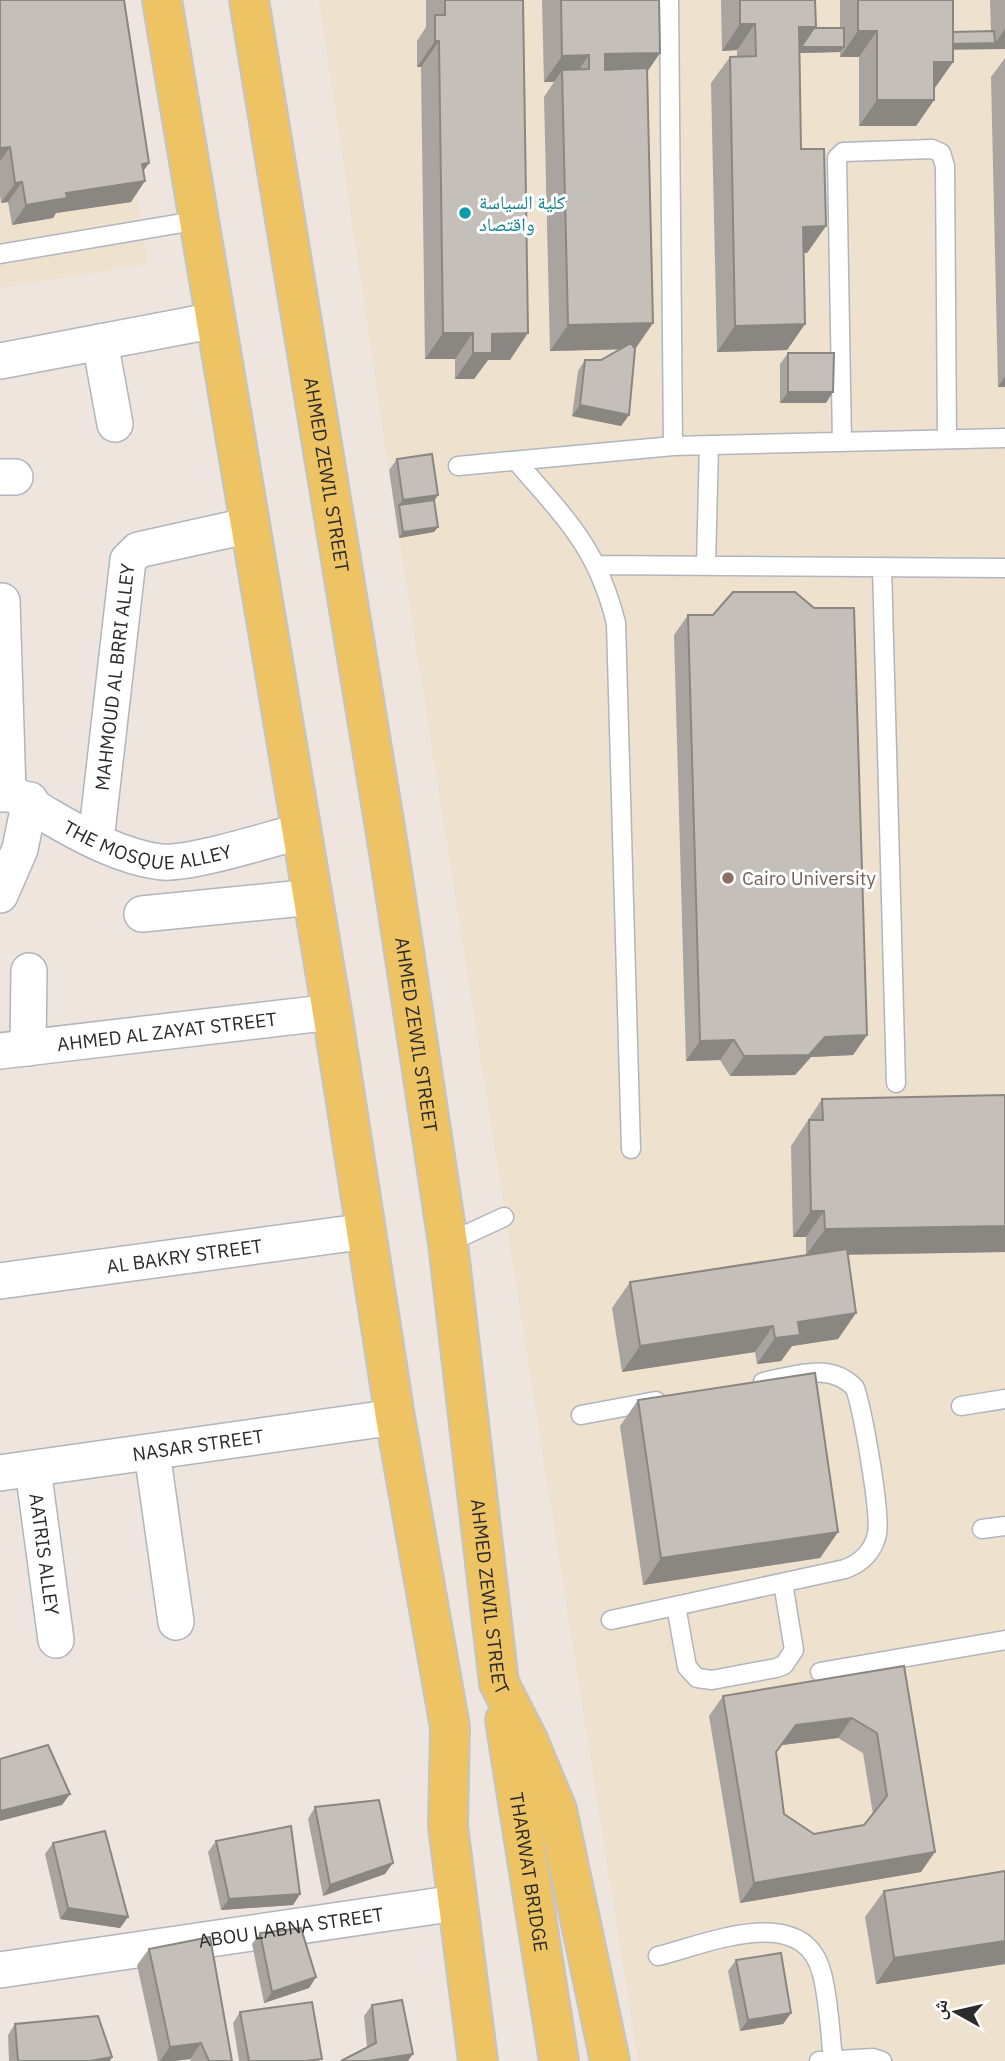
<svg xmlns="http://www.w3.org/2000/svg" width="1005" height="2061" viewBox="0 0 1005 2061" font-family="'IBM Plex Sans','Noto Naskh Arabic',sans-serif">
<rect width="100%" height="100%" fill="#ede5de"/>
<path fill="#eee1ce" d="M0,0H107L148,264L0,288Z
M319,0H1005V2061H638L399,538Z"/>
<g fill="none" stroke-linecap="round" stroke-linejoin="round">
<g stroke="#b1b5be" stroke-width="21">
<path id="service" d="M669,0L673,446
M0,254L200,220
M842,442L837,158L843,152L932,149L941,153L945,166L947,439
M517,462C566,519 597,547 616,623L631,1149
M458,466L673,446L1005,438
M598,565L1005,568
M706,565L709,445
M882,567L896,1083
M448,1243L504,1217
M961,1406L1005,1399
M581,1415L656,1401
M982,1529L1005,1526
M676,1606L687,1667L697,1678L712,1680L776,1668L784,1665L794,1650L783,1583
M611,1620L845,1569C861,1563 873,1552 877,1534C881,1512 863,1412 855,1388C830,1361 795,1376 763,1382
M820,1672L1005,1640
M658,1956C707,1944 804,1901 822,1974C829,2001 830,2032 833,2059
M819,2061L873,2058L882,2061"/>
</g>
<g stroke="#b1b5be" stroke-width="38">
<g id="minor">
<path d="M100,342L115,424"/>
<path d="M0,361L216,320"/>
<path d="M0,477H15"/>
<path d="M2,601L8,793"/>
<path id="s1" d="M0,794C22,792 30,806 47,815C81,835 121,857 161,862C190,865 270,839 302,831"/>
<path id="s2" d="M96,840L128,560L138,550L251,525"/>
<path d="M0,895L20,849L30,800"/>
<path d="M142,914L313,897"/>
<path d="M28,1048L29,971"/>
<path id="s3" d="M0,1051L332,1012"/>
<path id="s4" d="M0,1281L367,1231"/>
<path d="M152,1452L176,1622"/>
<path id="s5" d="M33,1469L56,1640"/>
<path id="s6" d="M0,1473L395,1417"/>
<path id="s7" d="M0,1970L456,1903"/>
</g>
</g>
<g stroke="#c4c4c4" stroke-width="42">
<g id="primary">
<path d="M162,0L332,1012L395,1417L450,1727L448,1826L478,2061"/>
<path id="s8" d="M249,0L389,852L448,1243L499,1683L528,1740L557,1810L610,2061"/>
<path id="s9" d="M505,1720L559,2061"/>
</g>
</g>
<use href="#service" stroke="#fff" stroke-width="18"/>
<use href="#minor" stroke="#fff" stroke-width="35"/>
<use href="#primary" stroke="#edc363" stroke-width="38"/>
</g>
<path fill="#a9a4a0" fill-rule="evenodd" d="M0,0L149,163L143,171L131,202L56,213L53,218L12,225L8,202L1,203L0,194Z
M426,0H523L510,360H488L474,379H455V359H425L421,67H417V41L426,27Z
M542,0H659L660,53L647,72L653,323L635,349L629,415L621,426L572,416L578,371L585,360H601L620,349L550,351L544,97L554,82H544Z
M721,0H815L816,27L814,28H840V0H953V32H991L990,0H1005V387H998L991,77L1005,58V49H953V62L934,89V100L916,126H859V57H840V52L800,53L801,149L826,226L807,253H803L805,324L787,350L717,352L711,83L730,57L737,56V50L722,51Z
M788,353L826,403H780V364Z
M397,459L434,500L438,527L434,532L399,538L389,470Z
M688,615L867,1035L853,1055L811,1057L795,1075L730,1076L720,1060L686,1061L674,635Z
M1005,1095V1252L847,1255L856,1313L838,1339L792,1346L781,1361L757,1364L755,1352L622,1372L612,1308L630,1282L806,1255V1237H793L791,1146L822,1099Z
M638,1400L838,1532L820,1558L643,1585L620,1426Z
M904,1666L921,1872L740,1903L709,1716L723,1696ZM838,1738L863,1753L873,1814L864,1825L814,1834L784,1814L776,1752L782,1745Z
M315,1807L385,1874L323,1896L308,1819Z
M216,1841L300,1894L293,1905L221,1910L208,1852Z
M53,1843L128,1917L120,1928L60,1919L45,1854Z
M1005,1871V1964L876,1984L865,1917L884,1891Z
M260,1933L316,1977L309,1988L264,2003L252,1944Z
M149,1949L232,2061H191L190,2059L174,2061H158L137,1965Z
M736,1960L791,2013L783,2024L740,2031L728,1971Z
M372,2005L408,2061L367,2047L364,2016Z
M240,2012L320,2061H239L233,2023Z
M15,2024L110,2061H9L8,2035Z"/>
<path fill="#8a8682" d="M740,24H755L737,50L722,51Z
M799,27H816L801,47H844L840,52L797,53Z
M1005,29V49L934,50L938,44L995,43Z
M858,31H877L859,57H840Z
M435,41H439L421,67H417Z
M660,53L642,79L587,81L605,54Z
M589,55L571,81L562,70L554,82H544L562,56Z
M934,62H953L934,89Z
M877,100H934L916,126H859Z
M10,147L0,161V148Z
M149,163L135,183L142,164Z
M145,181L131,202L56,213L53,218L12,225L26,205L66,193Z
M22,182L8,202L1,203L15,183Z
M826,226L807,253H784L803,227Z
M653,323L635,349L550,351L568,325Z
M805,324L787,350L717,352L735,326Z
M443,333H473L455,359H425Z
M528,333L510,360H488L474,379H455L473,353L492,334Z
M1005,376V387H998Z
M788,392H833L826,403H780Z
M580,405L629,415L621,426L572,416Z
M438,495L431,506L399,505L403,500Z
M438,527L434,532L399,538L403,532Z
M867,1035L853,1055L811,1057L795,1075L730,1076L744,1056L825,1037Z
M734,1040L720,1060L686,1061L700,1041Z
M811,1211H824L806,1237H793Z
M1005,1226V1252L806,1255L825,1229Z
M856,1313L838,1339L792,1346L781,1361L757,1364L775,1338L798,1322Z
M773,1326L755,1352L622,1372L640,1346Z
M838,1532L820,1558L643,1585L661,1558Z
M852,1718L838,1738L782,1745L796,1725Z
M70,1794L62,1805L0,1821V1811Z
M935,1852L921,1872L740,1903L754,1883Z
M393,1863L385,1874L323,1896L330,1885Z
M300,1894L293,1905L221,1910L229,1899Z
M68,1908L128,1917L120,1928L60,1919Z
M1005,1941V1964L876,1984L894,1958Z
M316,1977L309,1988L264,2003L272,1992Z
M791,2013L783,2024L740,2031L748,2020Z
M201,2043L190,2059L174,2061H160L170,2047Z
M413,2054L408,2061H368Z
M112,2057L110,2061H90Z"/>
<path fill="#c5bfba" stroke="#8a8682" stroke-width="2" fill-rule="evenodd" d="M0,0H124L149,163L142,164L145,181L66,193L67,198L26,205L22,182L15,183L10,147L0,148Z
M445,0H523L528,333L492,334V353H473V333H443L439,41H435V15H445Z
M561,0H659L660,53L605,54V70L647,68L653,323L568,325L562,70L589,69V55L562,56Z
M740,0H815L816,27H799L801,149H824L826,226L803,227L805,324L735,326L730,57L756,56L755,24H740Z
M858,0H953V62H934V100H877V31H858Z
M814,28H844V47H801Z
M994,31L995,43L953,44V32Z
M631,343L635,349L629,415L580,405L585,360H601Z
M788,353H834L833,392H788Z
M432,454L438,495L403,500L397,459Z
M434,500L438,527L403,532L399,505Z
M733,592H795L814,608H854L867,1035L825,1037L809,1055L744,1056L734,1040L700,1041L688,615H713Z
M1005,1095V1226L825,1229L824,1211H811L809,1120H823L822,1099Z
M847,1249L856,1313L798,1322L800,1335L775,1338L773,1326L640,1346L630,1282Z
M815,1373L838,1532L661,1558L638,1400Z
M904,1666L935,1852L754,1883L723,1696ZM852,1718L877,1733L887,1796L864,1825L814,1834L784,1814L776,1752L796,1725Z
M48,1745L70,1794L0,1811V1759Z
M379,1800L393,1863L330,1885L315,1807Z
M291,1826L300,1894L229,1899L216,1841Z
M105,1831L128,1917L68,1908L53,1843Z
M1005,1871V1941L894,1958L884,1891Z
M301,1928L316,1977L272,1992L260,1933Z
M210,1937L232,2061H209L201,2043L170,2047L149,1949Z
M781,1953L791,2013L748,2020L736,1960Z
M402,2000L413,2054L368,2061H341L376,2043L372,2005Z
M312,2002L322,2059L305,2061H249L240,2012Z
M98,2016L112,2057L90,2061H18L15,2024Z"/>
<circle fill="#0f9aa8" stroke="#fff" stroke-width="2.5" cx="465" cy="213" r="7"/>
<circle fill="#8d6e63" stroke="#fff" stroke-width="2.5" cx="728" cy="878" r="7"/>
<g text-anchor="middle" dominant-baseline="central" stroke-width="6" stroke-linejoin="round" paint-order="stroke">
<g font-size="19" fill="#0d838f" stroke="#fff" text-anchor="start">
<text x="479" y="202">كلية السياسة<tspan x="479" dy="22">واقتصاد</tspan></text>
</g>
<g font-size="19" fill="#2b2b2b" stroke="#fff">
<text stroke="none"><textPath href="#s8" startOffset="481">AHMED ZEWIL STREET</textPath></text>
<text stroke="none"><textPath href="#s2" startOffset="164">MAHMOUD AL BRRI ALLEY</textPath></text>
<text stroke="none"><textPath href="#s1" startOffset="161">THE MOSQUE ALLEY</textPath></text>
<text stroke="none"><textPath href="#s3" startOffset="168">AHMED AL ZAYAT STREET</textPath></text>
<text stroke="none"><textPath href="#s8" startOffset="1048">AHMED ZEWIL STREET</textPath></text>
<text stroke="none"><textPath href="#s4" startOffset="186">AL BAKRY STREET</textPath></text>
<text stroke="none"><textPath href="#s6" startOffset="200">NASAR STREET</textPath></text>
<text stroke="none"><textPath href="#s5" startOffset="86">AATRIS ALLEY</textPath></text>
<text stroke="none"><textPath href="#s8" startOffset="1615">AHMED ZEWIL STREET</textPath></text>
<text stroke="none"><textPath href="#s9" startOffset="154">THARWAT BRIDGE</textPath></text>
<text stroke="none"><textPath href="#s7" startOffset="294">ABOU LABNA STREET</textPath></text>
</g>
<g font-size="19" fill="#785e54" stroke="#fff" text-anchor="start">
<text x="742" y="878">Cairo University</text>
</g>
</g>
<g transform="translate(956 2012) rotate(278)" stroke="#ffffff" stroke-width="5" paint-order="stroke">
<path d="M0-5L12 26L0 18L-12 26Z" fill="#2b2b2b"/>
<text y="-10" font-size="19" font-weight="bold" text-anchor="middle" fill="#2b2b2b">ش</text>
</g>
</svg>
